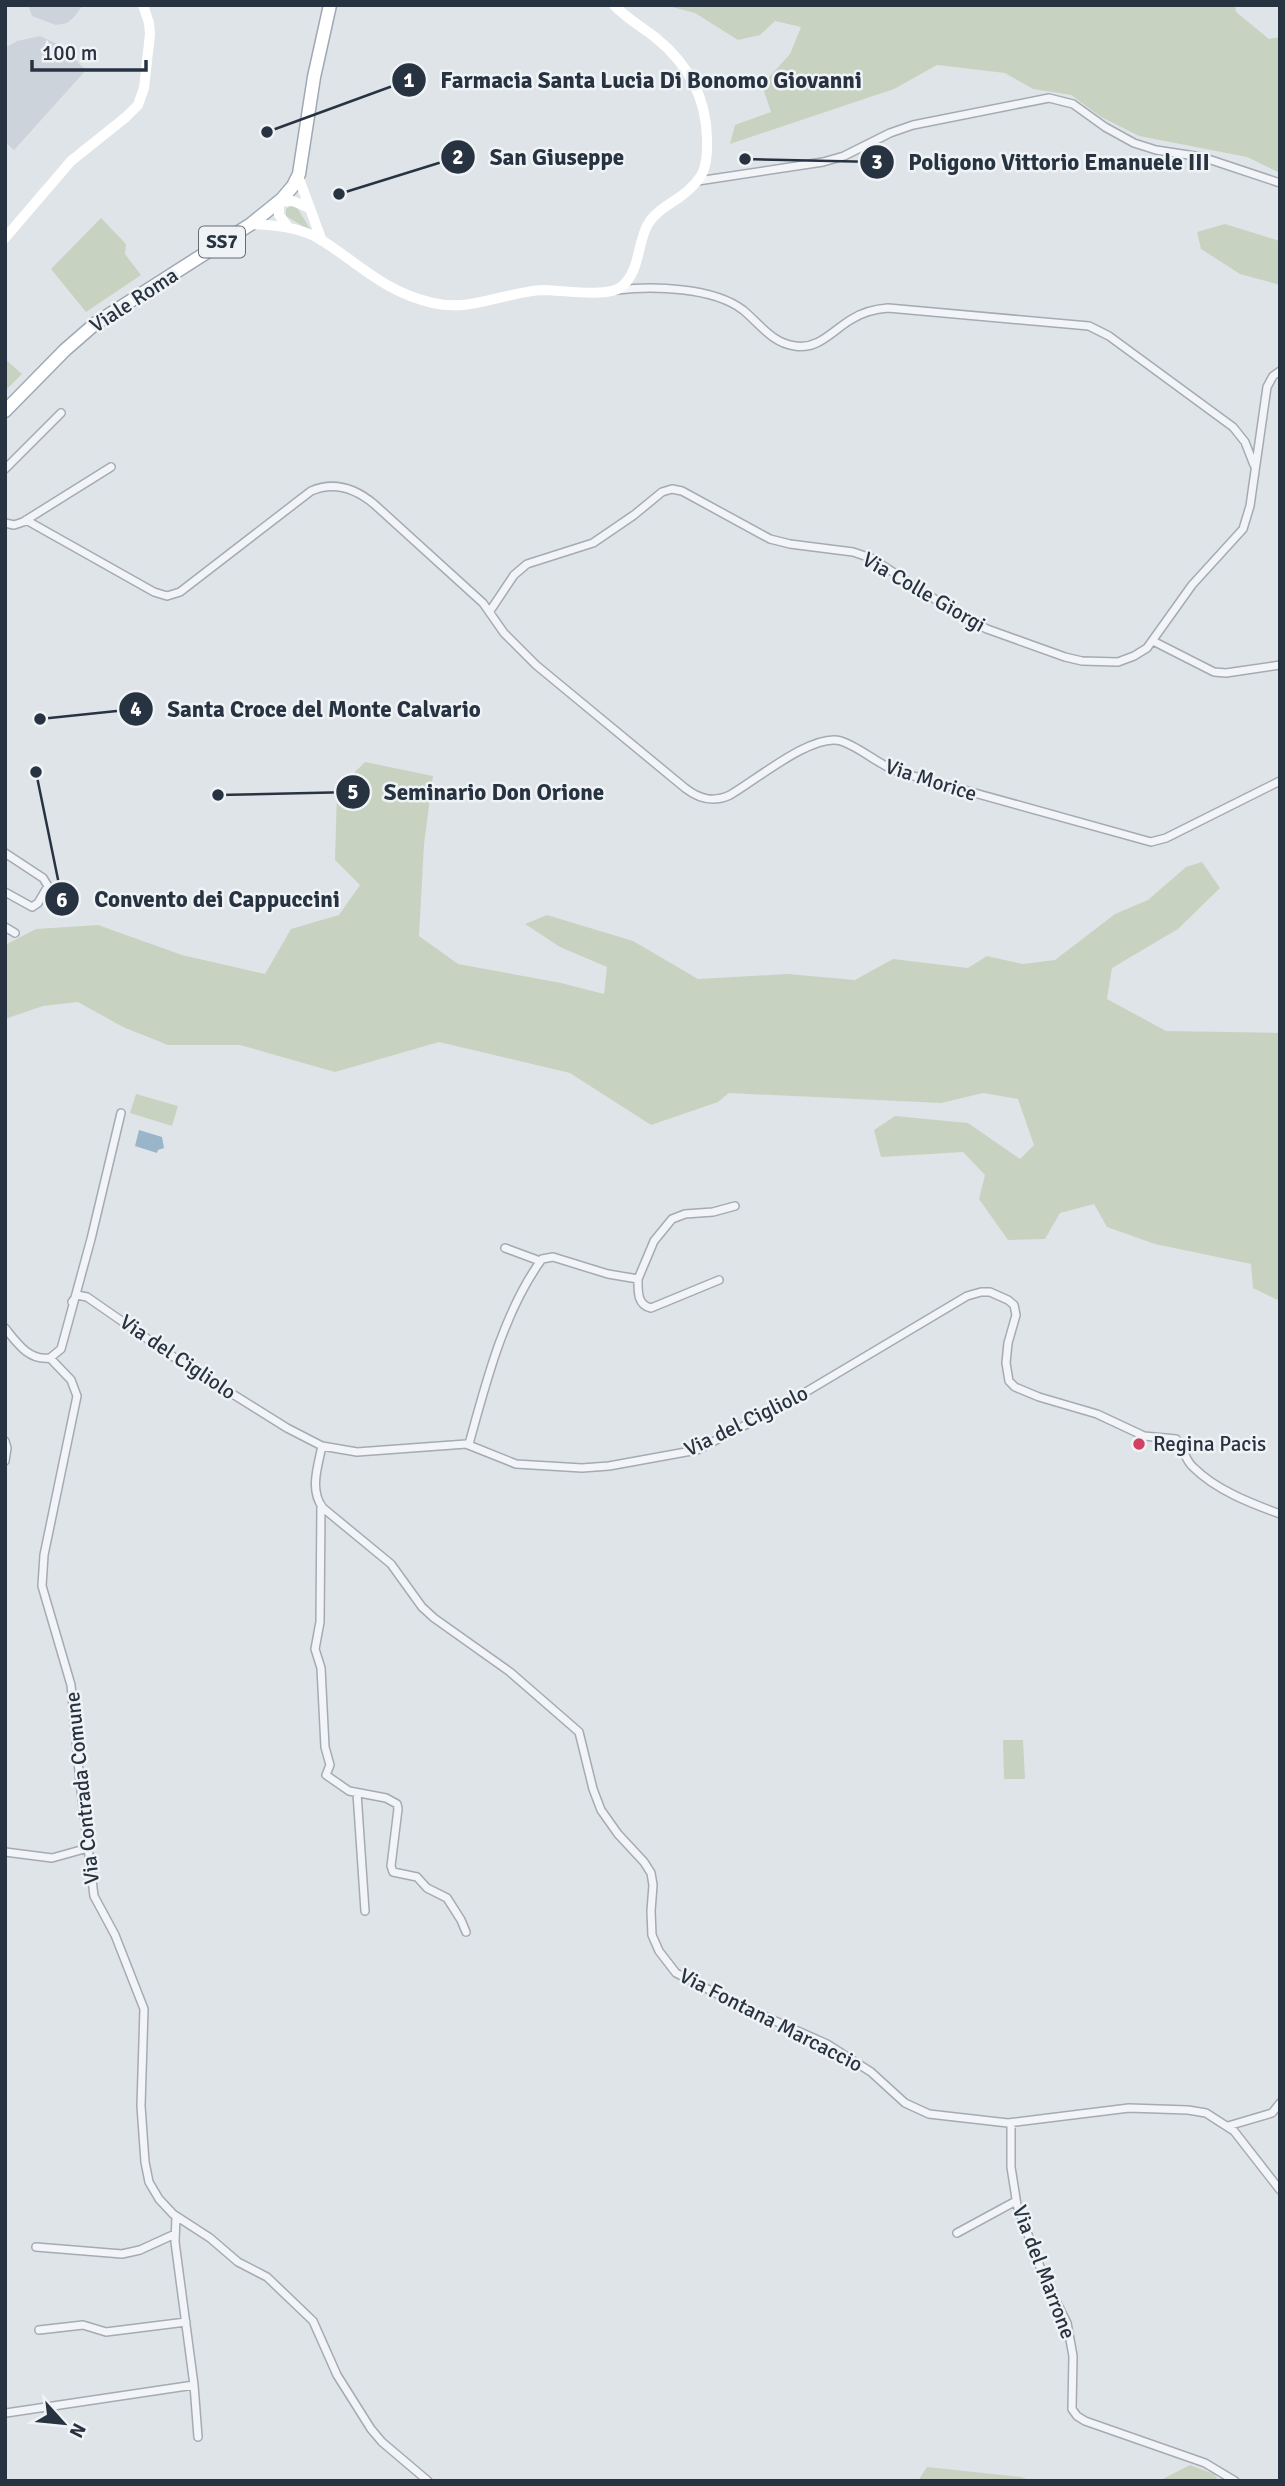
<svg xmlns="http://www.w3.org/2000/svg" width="1285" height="2486" viewBox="0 0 1285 2486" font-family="Signika,sans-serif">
<rect width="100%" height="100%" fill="#dfe4e9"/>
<path fill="#cdd3db" d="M28,5H83L74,17L67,23L56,25L32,16Z
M40,36L60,45L86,70L14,150L5,142V48L17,41Z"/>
<path fill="#c7d3c0" d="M664,5H1235L1236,12L1269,39L1280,37V173L1247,157L1139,136L1101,117L1071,95L1033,89L1005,73L937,65L894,89L730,144L735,125L771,112L762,85L790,54L801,27L775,21L760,35L738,40L695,13Z
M291,205L296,206L312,232L286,216V209Z
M101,218L126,244L125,254L141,275L86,312L51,269Z
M1225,224L1280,241V285L1240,274L1201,249L1197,232Z
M5,359L22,374L5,391Z
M365,762L433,776L424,844L419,936L458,964L561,983L604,994L607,967L560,947L525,924L547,915L633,941L698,979L788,974L855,980L893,959L968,968L987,956L1023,964L1055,960L1115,914L1148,900L1186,867L1202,862L1220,888L1178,929L1112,968L1107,999L1166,1031L1280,1033V1301L1253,1288L1251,1264L1155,1244L1107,1227L1094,1204L1060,1213L1045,1239L1008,1240L979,1199L985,1175L963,1152L881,1157L874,1130L895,1116L968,1123L1020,1159L1034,1145L1018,1099L983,1093L941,1103L729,1093L718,1102L651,1125L570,1073L439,1042L335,1072L240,1045H168L123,1027L78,1002L43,1006L5,1019V945L36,929L98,925L182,955L265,974L291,929L339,915L360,885L335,860L337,790Z
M136,1094L178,1106L172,1126L130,1113Z
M1003,1740H1023L1025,1779H1004Z
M1190,2465L1214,2474L1219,2481H1159Z
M927,2467L1021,2477L1031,2481H918Z"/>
<path fill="#99b5ca" d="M139,1130L162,1137L164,1148L158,1150L157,1153L135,1146Z"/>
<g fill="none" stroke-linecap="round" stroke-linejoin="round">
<g stroke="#a4abb3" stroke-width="10">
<path id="street" d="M698,181L823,162L844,156L890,133L913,125L1049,98L1073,104L1105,127L1134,143L1156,150L1202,157L1280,183
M617,290C653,286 713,287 743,310C760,324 772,343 795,346C819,350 834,329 852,319C863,312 875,309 888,308L1089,326L1109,336L1233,427L1245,442L1254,465
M5,469L61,413
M26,520L154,592L167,596L180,592L311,491C334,481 356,489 374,504L483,603L504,633L536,665L685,788C699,799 713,803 730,795C755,781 813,732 841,741C862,748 878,765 899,772L1151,842L1166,838L1280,781
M5,523L14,525L23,522L111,467
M490,611L514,575L527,564L593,543L634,515L662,492L672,489L682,491L770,539L790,544L853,552L871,558L964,618L987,629L1065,657L1082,661L1118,662L1134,656L1147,648L1192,585L1243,529L1250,506L1267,387L1273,376L1280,371
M1153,641L1214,672L1226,673L1280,665
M5,853L43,878L48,886L38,903L32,907L5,892
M5,927L15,933
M505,1248L540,1261
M638,1279C638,1291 637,1305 651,1308L719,1280
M72,1302L77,1295L87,1297L178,1360L287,1428L322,1446L357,1452L466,1444L516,1464L582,1468L609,1466L697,1450L784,1405L967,1296L981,1292H990L1008,1300L1014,1305L1016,1315L1008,1343L1006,1363L1009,1381L1015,1387L1039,1397L1097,1414L1144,1436L1176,1439C1184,1447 1184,1459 1193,1467C1216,1490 1250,1503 1280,1514
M5,1328C17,1343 29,1361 50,1358L61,1349L91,1239L121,1113
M50,1358L71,1380L77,1396L44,1555L42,1586L71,1685L80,1782L94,1896L115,1935L144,2009L141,2106L145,2162L149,2182L159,2199L173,2214L210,2238L238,2262L267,2277L313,2321L337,2375L371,2429L382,2442L428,2481
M5,1441L7,1448L5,1461
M469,1444C486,1382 504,1311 542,1259L553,1257L608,1274L638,1279L654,1241L672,1219L685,1214L713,1212L735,1206
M322,1446C318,1466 309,1490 323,1508L391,1564L422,1607L434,1618L510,1672L579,1732L593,1789L601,1810L618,1834L644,1862L651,1873L653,1885L651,1911L652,1935L659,1951L676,1973L737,2004L827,2044L871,2072L905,2103L929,2114L1008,2123L1129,2108L1188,2110L1206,2113L1234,2131L1280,2190
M321,1505L320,1622L315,1649L321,1668L325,1747L330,1765L326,1775L349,1791L386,1798L397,1804L398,1809L391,1866L393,1872L417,1877L427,1888L447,1898L461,1920L466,1932
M357,1793L365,1911
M5,1852L52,1858L88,1848
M1011,2123V2167L1017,2205L1043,2275L1067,2323L1073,2356L1072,2409L1077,2416L1085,2421L1205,2463L1235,2481
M1228,2126L1272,2113L1280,2103
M957,2233L1016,2201
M36,2247L122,2254L140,2250L175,2234
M39,2330L83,2325L106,2332L186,2322
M194,2385L198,2437
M6,2413L194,2385L175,2242L176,2217"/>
</g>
<g stroke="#9ea9b5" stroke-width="15">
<path id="primary" d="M5,411L65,350L96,323L251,224L282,199L293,186L299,174L314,77L330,5"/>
</g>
<use href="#street" stroke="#f2f4f7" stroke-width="7"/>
<path stroke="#fff" stroke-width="10" d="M298,176L322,241
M251,224C275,225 301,227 323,241C360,265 387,293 433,303C471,312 505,292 543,290C561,290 607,298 621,287C640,273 637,243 648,224C655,212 668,205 680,197C704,179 708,168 707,138C706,97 688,64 656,38C642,27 626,18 614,5
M288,227L279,215V202L293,201L309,208
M5,238L71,161L126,117L138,105L144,88L150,34L149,23L143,5"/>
<use href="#primary" stroke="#fff" stroke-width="12"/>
</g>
<circle fill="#d24062" stroke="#eff3f6" stroke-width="2.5" cx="1139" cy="1444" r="7"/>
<g text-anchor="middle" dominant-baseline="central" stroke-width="5" stroke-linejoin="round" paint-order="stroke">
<rect fill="#eff3f6" stroke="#646d77" stroke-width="2" x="199" y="226.5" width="46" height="31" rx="5"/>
<g font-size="19" font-weight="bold" fill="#283341">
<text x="222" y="242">SS7</text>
</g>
<g font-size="21" fill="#283341" stroke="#eff3f6">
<text transform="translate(134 300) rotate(-33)">Viale Roma</text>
<text transform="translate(924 592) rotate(30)">Via Colle Giorgi</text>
<text transform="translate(931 780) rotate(18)">Via Morice</text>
<text transform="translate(178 1357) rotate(34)">Via del Cigliolo</text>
<text transform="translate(746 1421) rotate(-26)">Via del Cigliolo</text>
<text transform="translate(82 1788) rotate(-96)">Via Contrada Comune</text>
<text transform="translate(771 2020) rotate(27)">Via Fontana Marcaccio</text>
<text transform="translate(1044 2272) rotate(69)">Via del Marrone</text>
</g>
<g font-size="21" fill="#283341" stroke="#eff3f6" text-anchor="start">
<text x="1153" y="1444">Regina Pacis</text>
</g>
</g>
<path fill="none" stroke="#283341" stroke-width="2.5" d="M267 132L409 80M339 194L458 157M745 159L877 162M40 719L136 709M218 795L353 792M36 772L62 899"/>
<g fill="#283341" stroke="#eff3f6" stroke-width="2.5">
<circle cx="267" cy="132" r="7"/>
<circle cx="339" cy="194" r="7"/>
<circle cx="745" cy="159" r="7"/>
<circle cx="40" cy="719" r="7"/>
<circle cx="218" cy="795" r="7"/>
<circle cx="36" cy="772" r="7"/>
<circle cx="409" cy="80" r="18"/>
<circle cx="458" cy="157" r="18"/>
<circle cx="877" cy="162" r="18"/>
<circle cx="136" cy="709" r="18"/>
<circle cx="353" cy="792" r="18"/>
<circle cx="62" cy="899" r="18"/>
</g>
<g font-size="21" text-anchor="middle" font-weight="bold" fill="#fff">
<text x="409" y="87">1</text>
<text x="458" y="164">2</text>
<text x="877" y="169">3</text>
<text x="136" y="716">4</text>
<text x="353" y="799">5</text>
<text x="62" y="907">6</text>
</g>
<g font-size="23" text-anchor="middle" font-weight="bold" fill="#283341" stroke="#eff3f6" stroke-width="5" stroke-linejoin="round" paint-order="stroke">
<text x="651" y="88">Farmacia Santa Lucia Di Bonomo Giovanni</text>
<text x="557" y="165">San Giuseppe</text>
<text x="1059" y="170">Poligono Vittorio Emanuele III</text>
<text x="324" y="717">Santa Croce del Monte Calvario</text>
<text x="494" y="800">Seminario Don Orione</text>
<text x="217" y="907">Convento dei Cappuccini</text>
</g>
<rect width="1285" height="2486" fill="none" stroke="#283341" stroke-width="14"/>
<g transform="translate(63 2423) rotate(117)" stroke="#eff3f6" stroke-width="5" paint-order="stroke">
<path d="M0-5L12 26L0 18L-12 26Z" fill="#283341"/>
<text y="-10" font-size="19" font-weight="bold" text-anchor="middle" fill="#283341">N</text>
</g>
<path d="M32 60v10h114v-10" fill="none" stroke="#283341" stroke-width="3.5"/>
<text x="42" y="60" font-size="21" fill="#283341" stroke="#eff3f6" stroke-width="5" paint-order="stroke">100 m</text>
</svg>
